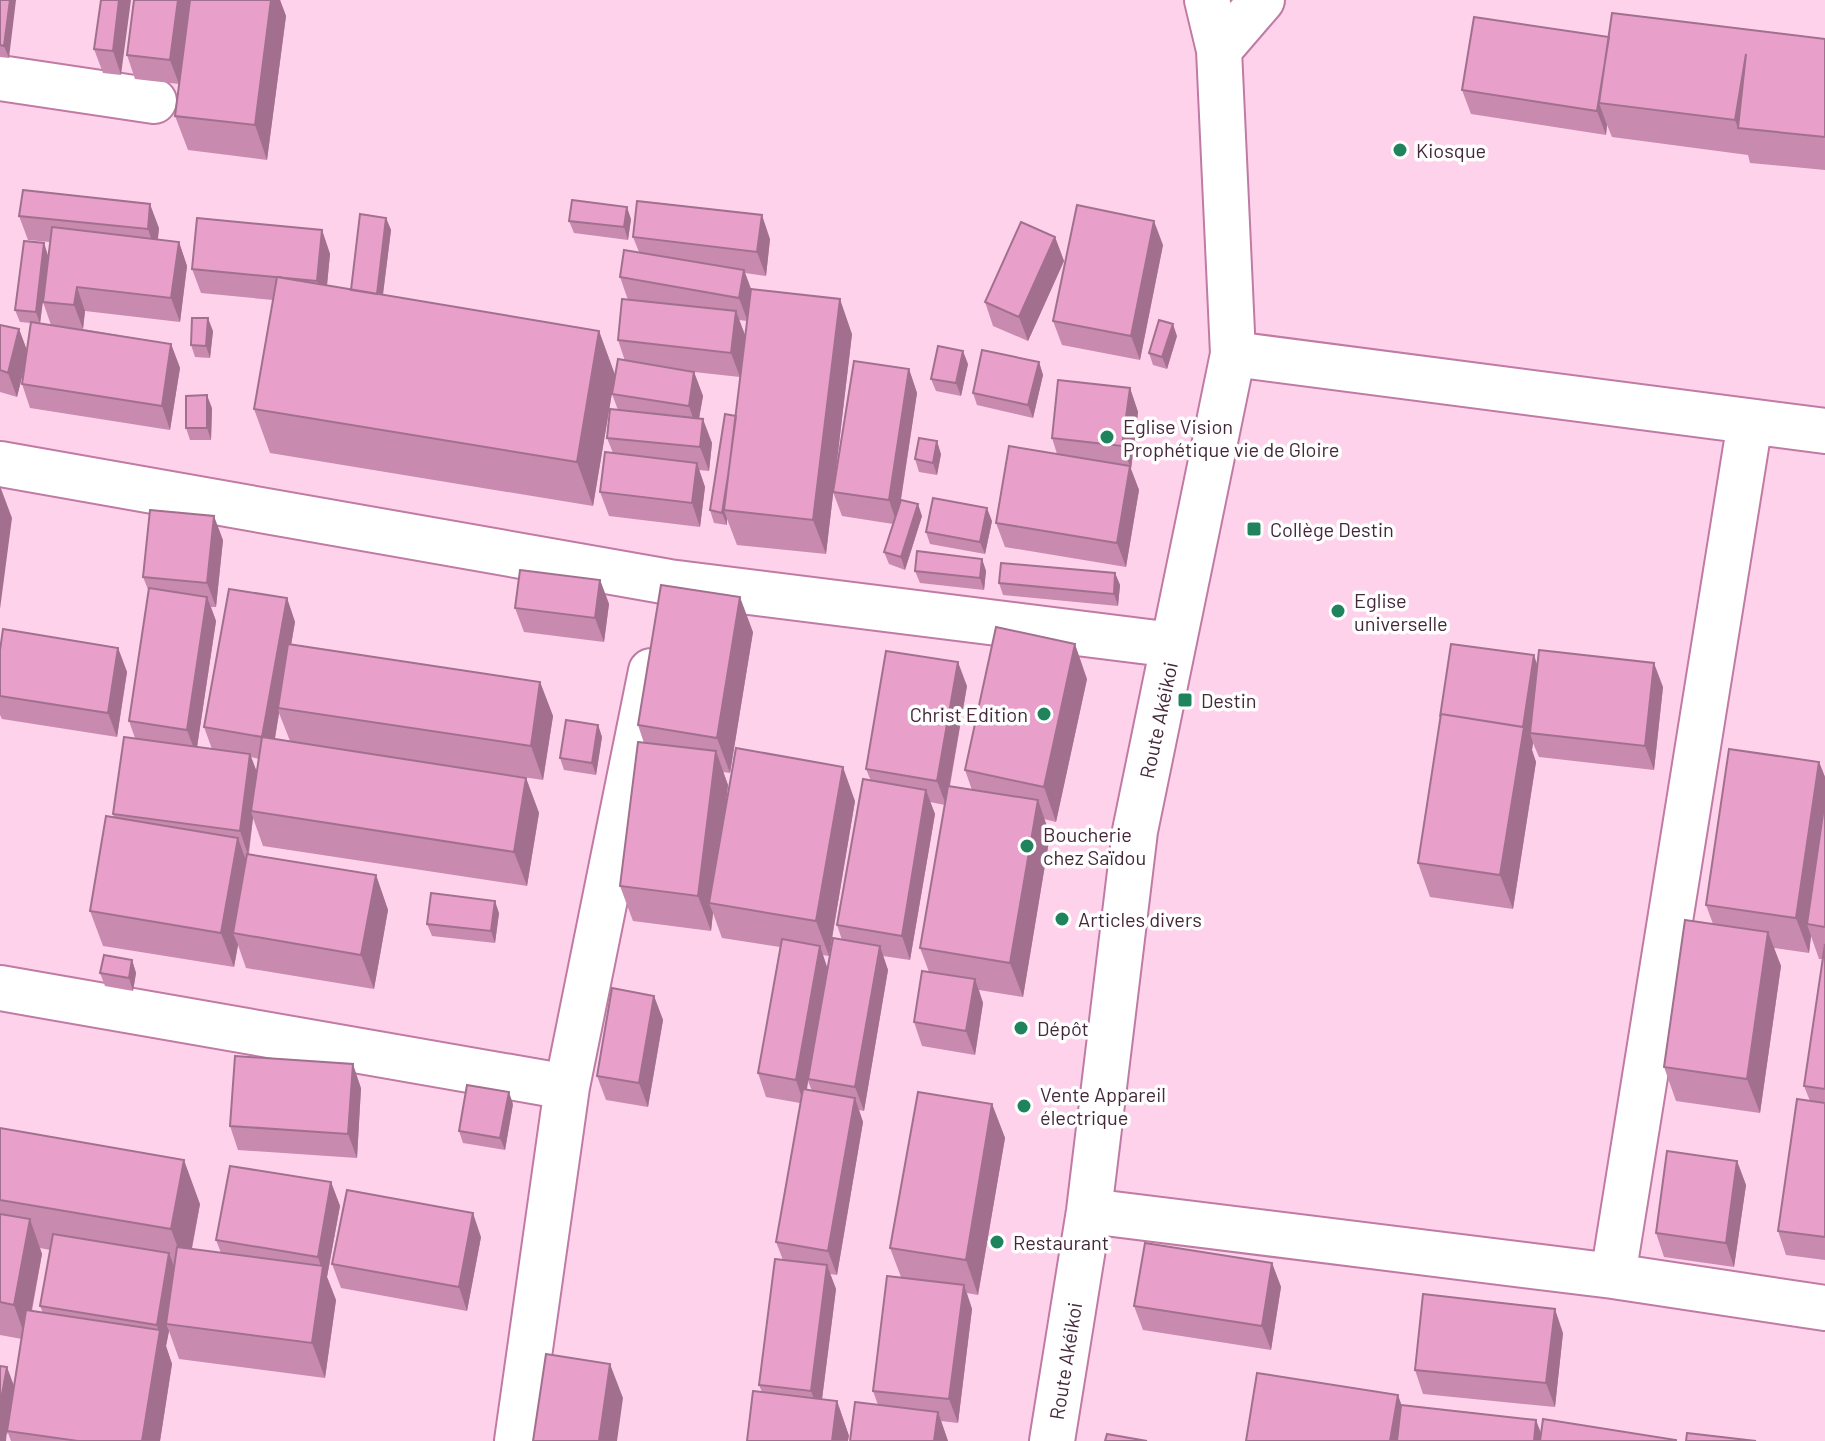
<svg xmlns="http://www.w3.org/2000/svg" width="1825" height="1441" viewBox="0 0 1825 1441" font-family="Barlow,sans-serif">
<rect width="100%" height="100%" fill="#ffd2ec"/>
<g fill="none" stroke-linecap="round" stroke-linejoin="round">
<g stroke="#bf7ba4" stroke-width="48">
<path id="minor" d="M1219,50L1262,0
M0,78L154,101
M1233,354L1825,431
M0,464L669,582L1173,645
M0,988L567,1087
M1089,1211L1613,1276L1825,1308
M1613,1276L1750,422
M517,1441L567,1087L651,671
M1052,1441L1089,1211L1135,831L1233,354L1219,50L1207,0"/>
</g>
<use href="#minor" stroke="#fff" stroke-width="44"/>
</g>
<path fill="#c88aaf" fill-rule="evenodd" d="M0,0L9,58L0,57Z
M101,0L121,75L103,73L94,49Z
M134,0H190L179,84L135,79L127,55Z
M190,0H280L286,16L267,160L188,150L175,116Z
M1608,37L1825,39V170L1750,163L1748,155L1612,137L1607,125L1606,135L1471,114L1462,90Z
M19,216L159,228L158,239L179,242L187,266L180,322L85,311L83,329L171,344L180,368L170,430L30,408L22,384L24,368L17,397L0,392V325L19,329L27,351L31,323L20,322L15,310L44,243L48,256L50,242L28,240ZM43,302L51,325L40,323Z
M386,218L391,230L383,295L599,331L615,375L593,506L270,453L254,409L273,300L201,293L192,269L322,230L330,254L327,286L351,290Z
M631,219L628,240L574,233L569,221Z
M633,237L770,239L766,276L745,273L751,290L852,334L826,554L737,545L727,519V525L714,523L710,510L736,416L747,321L739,320L745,335L740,377L694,372L703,396L699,418L712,443L709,471L699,470L705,487L700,527L609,516L600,492L613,453L607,438L618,410L612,394L625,361L618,340L628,300L620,277L639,252Z
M1055,237L1064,261L1028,341L993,326L985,302Z
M1163,245L1140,360L1062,345L1053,321Z
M213,331L210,358L195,357L191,345Z
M1177,336L1167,369L1153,365L1149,353Z
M1039,362L1043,375L1033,418L977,405L973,393Z
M968,364L961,396L936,391L931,379Z
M909,369L917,393L901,500L922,516L905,570L889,564L884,552L893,524L842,516L833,492Z
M1130,388L1138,412L1131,469L1139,490L1126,567L1005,547L996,523L1057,454L1052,438Z
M212,408L211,440H190L186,428Z
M941,454L937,475L919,472L915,459Z
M992,521L985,554L930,544L926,532Z
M223,540L216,607H211L216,621L197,747L212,749L204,727L287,598L295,622L291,645L540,682L553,716L543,780L462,768L526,778L539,813L527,886L263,846L253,818L249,854L376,875L388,910L374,989L246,968L238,945L234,967L103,946L90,911L114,818L113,814L135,738L129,721L149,592L143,577ZM279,713L290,741L275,739ZM251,757L259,759L257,772Z
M982,559L986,571L984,590L920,583L915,571Z
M1115,573L1120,585L1118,606L1003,595L999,583Z
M600,580L609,604L604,642L524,632L515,608Z
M753,632L730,773L723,772L728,785L726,805L855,801L829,956L823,955L827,967L842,940L837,925L871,781L866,769L967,686L950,786L972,790L965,770L1087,679L1056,822L1044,819L1050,835L1023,997L979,990L983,1003L975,1055L922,1046L914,1022L929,972L920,948L945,805L930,802L935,814L910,960L883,956L888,970L864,1111L859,1110L863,1122L837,1275L830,1274L836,1289L822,1399L837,1401L849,1436L762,1392L759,1385L783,1260L776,1242L800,1103L766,1097L758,1073L780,947L722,938L713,913L711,931L633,921L620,886L644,743L638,725ZM808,1081L812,1091L807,1090Z
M118,648L127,672L117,737L2,719L0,715V650Z
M1537,666L1663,687L1654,770L1539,757L1533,743L1532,750L1536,762L1513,909L1430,897L1418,863Z
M598,725L602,737L596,775L564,770L560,758Z
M1819,762L1825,777V1260L1786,1255L1778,1231L1810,1101L1804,1086L1823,959H1819L1811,936L1809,953L1774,948L1781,966L1760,1113L1676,1101L1664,1067L1713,924L1706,905Z
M499,913L495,943L432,936L427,924Z
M132,960L136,973L133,991L105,986L100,973Z
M654,996L663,1020L648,1107L606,1100L597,1076Z
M361,1088L357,1158L238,1150L230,1126Z
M513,1104L505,1150L463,1143L459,1131Z
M992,1104L1005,1138L978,1295L967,1293L972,1309L958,1423L941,1421L948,1441H850L878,1405L873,1391L901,1277L890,1248Z
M0,1128L200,1204L192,1249L221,1253L216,1240L331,1182L340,1206L327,1277L336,1300L325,1378L179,1359L169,1331L166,1346L172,1364L160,1441H11L8,1433L0,1441L14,1387L22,1339L0,1335ZM40,1248L50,1250L40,1306L43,1313L32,1311L42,1254Z
M1737,1161L1746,1185L1734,1267L1664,1257L1656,1233Z
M481,1237L467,1311L341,1288L332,1264Z
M1272,1263L1281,1287L1271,1350L1143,1330L1134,1306Z
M1563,1333L1555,1407L1423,1394L1415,1370Z"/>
<path fill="#a2708e" d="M10,0H16L9,58L4,46Z
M119,0H131L121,75L113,51Z
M178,0H190L179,84L170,60Z
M271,0H280L286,16L267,160L255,125Z
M1609,37L1599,103L1607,125L1606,135L1597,111Z
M1746,54L1738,128L1735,120Z
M150,204L159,228L156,253L148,229Z
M627,207L631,219L628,240L624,227Z
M762,215L770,239L766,276L757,252Z
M386,218L391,230L380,317L375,305Z
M1154,221L1163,245L1140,360L1131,336Z
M322,230L330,254L325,305L317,281Z
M1055,237L1064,261L1028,341L1019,317Z
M179,242L187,266L180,322L171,298Z
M44,243L48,256L40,324L36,312Z
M744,270L753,294L748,322L739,298Z
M77,287L85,311L83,329L74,305Z
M840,299L852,334L826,554L813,520Z
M736,311L745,335L740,377L731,353Z
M208,318L213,331L210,358L206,346Z
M1173,324L1177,336L1167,369L1162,357Z
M19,329L28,353L17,397L8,373Z
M599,331L615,375L593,506L577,462Z
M171,344L180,368L170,430L162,406Z
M963,351L968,364L961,396L956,383Z
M1039,362L1043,375L1033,418L1028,405Z
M909,369L917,393L897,524L889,500Z
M694,372L703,396L697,430L689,406Z
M1130,388L1138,412L1131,469L1139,490L1126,567L1117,543L1130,466L1122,446Z
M207,395L212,408L211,440L207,428Z
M738,416L724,510L727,519V525L722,513Z
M703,419L712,443L709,471L700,447Z
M937,441L941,454L937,475L933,463Z
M697,463L705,487L700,527L692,503Z
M0,486L12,518L0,609Z
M918,504L922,516L905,570L901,557Z
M987,508L992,521L985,554L980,542Z
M214,516L223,540L216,607L207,583Z
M982,559L986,571L984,590L980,578Z
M1115,573L1120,585L1118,606L1114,594Z
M600,580L609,604L604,642L595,618Z
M207,597L216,621L196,754L187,730Z
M740,597L753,632L730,773L717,738Z
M287,598L295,622L280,709L278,708L279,713L271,761L262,737Z
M1075,644L1087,679L1056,822L1044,787Z
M118,648L127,672L117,737L108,713Z
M1534,655L1542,679L1530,733L1533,743L1532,750L1536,762L1513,909L1500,875Z
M958,662L967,686L946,805L937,781Z
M1654,663L1663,687L1654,770L1645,746Z
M540,682L553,716L543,780L531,746Z
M598,725L602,737L596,775L592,763Z
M716,751L728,785L714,904L709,903L713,913L711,931L698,896Z
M250,754L259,778L251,811L253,818L248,855L240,831Z
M1819,762L1825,777V843L1807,924L1811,936L1809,953L1796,918Z
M843,767L855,801L829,956L816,921Z
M526,778L539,813L527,886L514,852Z
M926,790L935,814L910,960L902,936Z
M1038,800L1050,835L1023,997L1010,963Z
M238,838L250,872L233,933L238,945L234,967L221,933Z
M376,875L388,910L374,989L361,955Z
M495,901L499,913L495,943L491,931Z
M1768,932L1781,966L1760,1113L1747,1079Z
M820,946L828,970L804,1104L796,1080Z
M880,946L888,970L864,1111L855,1087Z
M132,960L136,973L133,991L129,978Z
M975,979L983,1003L975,1055L966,1031Z
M654,996L663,1020L648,1107L639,1083Z
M353,1064L361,1088L357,1158L348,1134Z
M509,1092L513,1104L505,1150L500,1138Z
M855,1098L863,1122L837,1275L828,1251Z
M992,1104L1005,1138L978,1295L966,1260Z
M184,1160L200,1204L187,1273L171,1229Z
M1737,1161L1746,1185L1734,1267L1726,1243Z
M331,1182L340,1206L327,1277L336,1300L325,1378L312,1343L322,1270L318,1257Z
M473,1213L481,1237L467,1311L459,1287Z
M30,1219L42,1254L26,1339L14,1305Z
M169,1253L178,1277L166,1324L169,1331L166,1346L172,1364L160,1441H142L159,1333L157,1325Z
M1272,1263L1281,1287L1271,1350L1262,1326Z
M827,1265L836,1289L820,1415L811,1391Z
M964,1285L972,1309L958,1423L949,1399Z
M1555,1309L1563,1333L1555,1407L1546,1383Z
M610,1364L623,1398L617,1441H599Z
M7,1367L16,1391L7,1431L6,1441H0V1405Z
M1398,1395L1410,1429L1408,1441H1390Z
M837,1401L849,1436L848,1441H832Z
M938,1412L948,1441H934Z
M1536,1420L1544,1441H1534Z"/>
<path fill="#e8a0cb" stroke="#a2708e" stroke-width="2" d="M0,0H10L4,46L0,45Z
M101,0H119L113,51L94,49Z
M134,0H178L170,60L127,55Z
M190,0H271L255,125L175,116Z
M1612,13L1825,39V137L1738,128L1746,54L1735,120L1599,103Z
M1474,17L1609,37L1597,111L1462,90Z
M23,190L150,204L148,229L19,216Z
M572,200L627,207L624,227L569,221Z
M637,201L762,215L757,252L633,237Z
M1077,205L1154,221L1131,336L1053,321Z
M360,214L386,218L377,294L351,290Z
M197,218L322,230L317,281L192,269Z
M1021,222L1055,237L1019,317L985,302Z
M52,227L179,242L171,298L77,287L74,305L43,302Z
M24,241L44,243L36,312L15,310Z
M624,250L744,270L739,298L620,277Z
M277,277L599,331L577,462L254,409Z
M751,289L840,299L813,520L724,510Z
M622,299L736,311L731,353L618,340Z
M192,318H208L206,346L191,345Z
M1159,320L1173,324L1162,357L1149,353Z
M31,322L171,344L162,406L22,384Z
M0,325L19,329L8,373L0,370Z
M938,346L963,351L956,383L931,379Z
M982,350L1039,362L1028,405L973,393Z
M618,359L694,372L689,406L612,394Z
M854,361L909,369L889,500L833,492Z
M1058,380L1130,388L1122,446L1052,438Z
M207,395V428H186V396Z
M610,409L703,419L700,447L607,438Z
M725,414L736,416L728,476L722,513L710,510Z
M919,438L937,441L933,463L915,459Z
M1009,446L1130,466L1117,543L996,523Z
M605,452L697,463L692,503L600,492Z
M933,498L987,508L980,542L926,532Z
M901,500L918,504L901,557L884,552Z
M150,510L214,516L207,583L143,577Z
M917,551L982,559L980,578L915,571Z
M1001,563L1115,573L1114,594L999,583Z
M520,570L600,580L595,618L515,608Z
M661,585L740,597L717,738L638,725Z
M149,588L207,597L187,730L129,721Z
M229,589L287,598L262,737L204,727Z
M996,627L1075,644L1044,787L965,770Z
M3,629L118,648L108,713L0,696V650Z
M288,644L540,682L531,746L278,708Z
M1451,644L1534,655L1523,727L1441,714L1440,717Z
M1539,650L1654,663L1645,746L1530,733Z
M886,651L958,662L937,781L866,769Z
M1441,714L1524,727L1500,875L1418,863Z
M566,720L598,725L592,763L560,758Z
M124,737L250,754L240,831L113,814Z
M262,737L526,778L514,852L251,811Z
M638,742L716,751L698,896L620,886Z
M736,748L843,767L816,921L709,903Z
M1729,749L1819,762L1796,918L1706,905Z
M863,779L926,790L902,936L837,925Z
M948,786L1038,800L1010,963L920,948Z
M1825,800V927L1807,924Z
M106,816L238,838L221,933L90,911Z
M247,854L376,875L361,955L233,933Z
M431,893L495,901L491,931L427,924Z
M1685,920L1768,932L1747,1079L1664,1067Z
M833,938L880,946L855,1087L808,1079Z
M782,939L820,946L796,1080L758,1073Z
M1825,944V1089L1804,1086Z
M104,955L132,960L129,978L100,973Z
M922,971L975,979L966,1031L914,1022Z
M612,988L654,996L639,1083L597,1076Z
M235,1056L353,1064L348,1134L230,1126Z
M467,1085L509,1092L500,1138L459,1131Z
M803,1089L855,1098L828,1251L776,1242Z
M918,1092L992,1104L966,1260L890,1248Z
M1797,1099L1825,1103V1237L1778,1231Z
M0,1128L184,1160L171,1229L0,1200Z
M1667,1151L1737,1161L1726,1243L1656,1233Z
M230,1166L331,1182L318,1257L216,1240Z
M347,1190L473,1213L459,1287L332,1264Z
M0,1214L30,1219L14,1305L0,1302Z
M53,1234L169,1253L157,1325L40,1306Z
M1145,1243L1272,1263L1262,1326L1134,1306Z
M177,1247L323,1266L312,1343L166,1324Z
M775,1259L827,1265L811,1391L759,1385Z
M887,1276L964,1285L949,1399L873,1391Z
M1423,1294L1555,1309L1546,1383L1415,1370Z
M26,1310L160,1330L142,1441H78L7,1431Z
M546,1354L610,1364L599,1441H533Z
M0,1366L7,1367L0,1405Z
M1257,1373L1398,1395L1390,1441H1246Z
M753,1391L837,1401L832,1441H747Z
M855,1402L938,1412L934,1441H850Z
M1401,1405L1536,1420L1534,1441H1397Z
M1543,1419L1676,1440V1441H1540Z
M1687,1433L1756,1441H1686Z
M1107,1434L1147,1441H1105Z"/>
<g fill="#1f845e" stroke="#fff" stroke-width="3">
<circle cx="1400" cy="150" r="8"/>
<circle cx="1107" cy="437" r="8"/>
<rect x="1246" y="521" width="16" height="16" rx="4"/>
<circle cx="1338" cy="611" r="8"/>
<rect x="1177" y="692" width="16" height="16" rx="4"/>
<circle cx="1044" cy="714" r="8"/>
<circle cx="1027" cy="846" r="8"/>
<circle cx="1062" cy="919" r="8"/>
<circle cx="1021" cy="1028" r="8"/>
<circle cx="1024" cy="1106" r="8"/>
<circle cx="997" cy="1242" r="8"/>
</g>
<g text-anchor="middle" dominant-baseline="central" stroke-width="7" stroke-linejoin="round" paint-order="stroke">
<g font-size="20" fill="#442739" stroke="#fff" text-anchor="start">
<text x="1416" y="150">Kiosque</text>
<text x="1123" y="426">Eglise Vision<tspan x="1123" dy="23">Prophétique vie de Gloire</tspan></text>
<text x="1270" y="529">Collège Destin</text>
<text x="1354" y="600">Eglise<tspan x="1354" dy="23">universelle</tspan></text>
<text x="1201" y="700">Destin</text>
<text x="1028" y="714" text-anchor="end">Christ Edition</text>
<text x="1043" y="834">Boucherie<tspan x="1043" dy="23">chez Saïdou</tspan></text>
<text x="1078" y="919">Articles divers</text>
<text x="1037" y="1028">Dépôt</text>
<text x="1040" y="1094">Vente Appareil<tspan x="1040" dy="23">électrique</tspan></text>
<text x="1013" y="1242">Restaurant</text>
</g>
<g font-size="20" fill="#442739" stroke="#fff">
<text transform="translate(1158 720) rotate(-78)">Route Akéikoi</text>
<text transform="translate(1065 1361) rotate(-81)">Route Akéikoi</text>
</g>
</g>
</svg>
